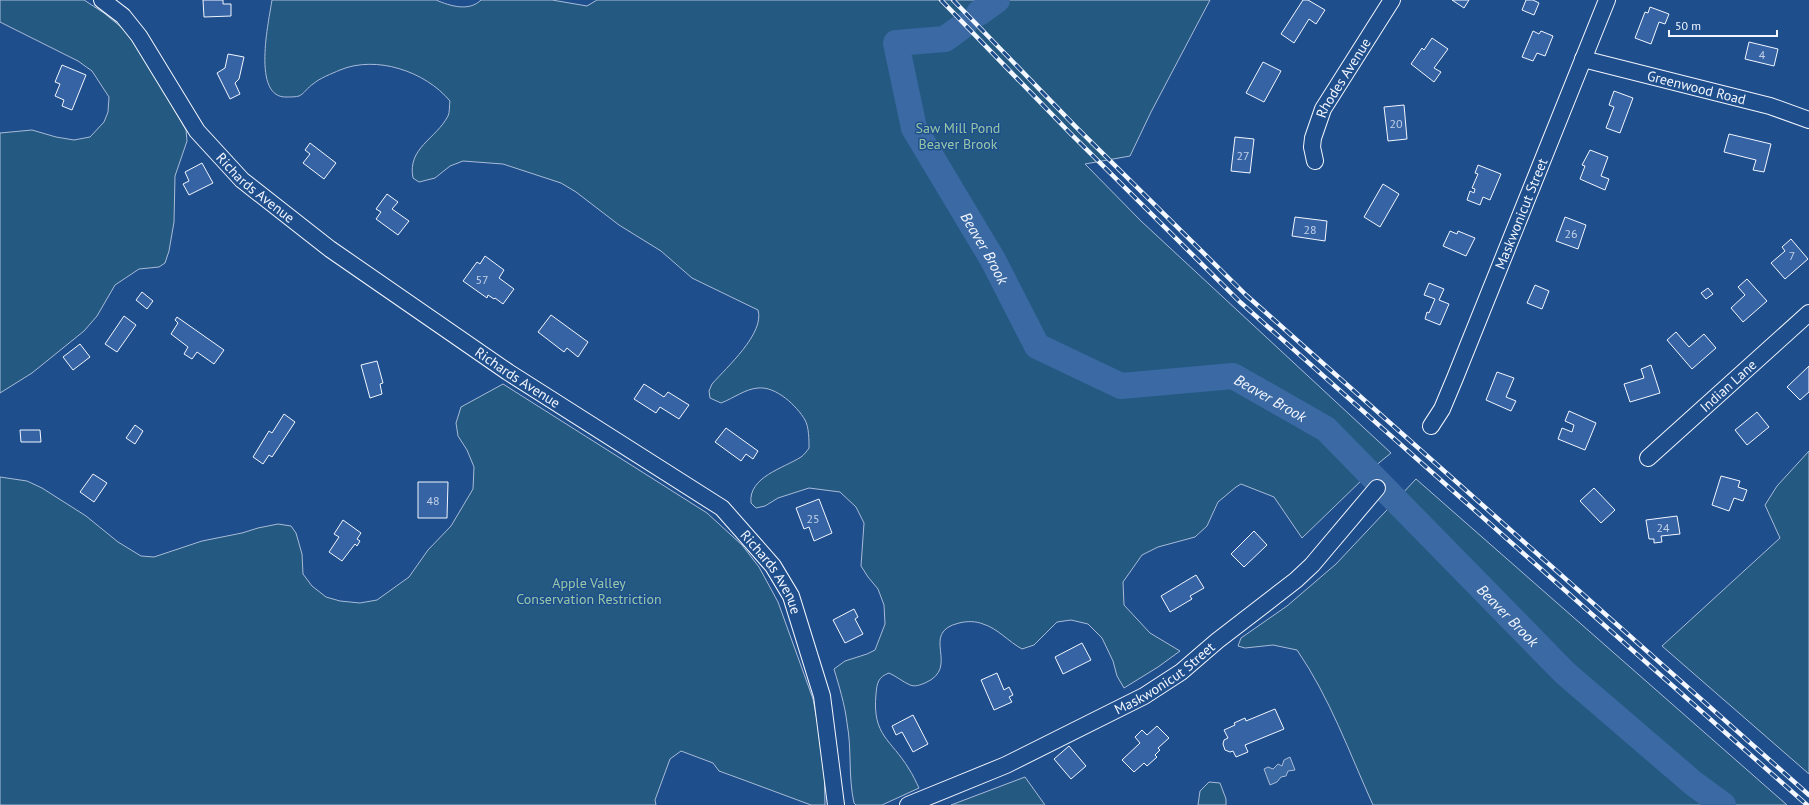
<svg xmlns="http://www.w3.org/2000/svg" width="1809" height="805" viewBox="0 0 1809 805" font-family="'PT Sans',sans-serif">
<rect width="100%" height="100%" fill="#1f4e8c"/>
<path fill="#245a82" stroke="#a8bbd7" d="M0,0H84L104,13L127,32L140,50L186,130L187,141L175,176L174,222L169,251L165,263L159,267L139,269L115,285L97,316L84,331L32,373L0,393V133L32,130L56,137L74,140L90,137L104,122L108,112L109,97L92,71L78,61L0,22Z
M272,0H436C450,6 469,12 481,0H552L587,6L597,0H1210L1151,112L1130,156L1085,164L1141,221L1391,453L1363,476L1364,478L1302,538L1274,497L1241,484L1236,487L1218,502L1207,526L1195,537L1158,547L1142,555L1123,582L1124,605L1150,633L1180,651L1158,667L1124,688L1117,676L1113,661L1102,638L1088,624L1071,620L1057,622L1034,645L1022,649C1009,642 997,628 983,624C976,621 967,621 959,623C918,633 962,667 925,683C920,685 915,687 910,685C903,682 896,676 889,673C878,677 877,683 876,694C872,736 891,739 909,769C913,775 916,782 919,788L882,805H856L854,803C848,776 852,750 847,723C845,705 839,686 834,669L845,661L867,654L875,650L885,624L884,605L878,589L868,577L861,566L864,523L856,507L840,492L809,488L778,498L765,506L756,508L751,503C748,477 784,468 801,457C804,455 807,451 809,448C809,440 809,427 805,420C797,406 776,386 758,388C745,389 734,398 721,403L710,398L709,391L712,384C727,367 765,333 758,310L692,278L661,251L619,225L576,192L561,183L503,164L463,161L450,166L435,178L419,182L413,178C407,148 436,139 448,116C450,112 449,106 450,101C425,71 376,55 340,70C331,74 320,78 313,84C308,87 304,94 299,96C296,97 290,97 287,97C251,99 269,20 272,0Z
M503,384L707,513L742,545L759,567L778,602L813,699L824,757L825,805H811L741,779L719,771L713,763L681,751L670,759L655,800L656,805H0V477L27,481L42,488L86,516L118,542L141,556L154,557L202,541L242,533L258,528L278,524L291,526L296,533L302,554L303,574L312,586L326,597L340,601L360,603L377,600L409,577L428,550L451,526L473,489L474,467L467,450L458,436L456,423L461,407Z
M1809,451V774L1662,646L1780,538L1765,505L1777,486Z
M1416,479L1787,805H1373C1349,752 1330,698 1297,650L1273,645L1245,648L1238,646L1241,638L1287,606L1336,564Z
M1025,777L1045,805H951Z
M1209,782L1220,783L1226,799V805H1198L1200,791Z"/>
<path fill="#3b69a3" stroke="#a8bbd7" d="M1290,757L1295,770L1288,771L1286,776L1281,777L1277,782L1270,785L1264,769L1268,767L1273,769L1278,764L1282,766L1284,760Z"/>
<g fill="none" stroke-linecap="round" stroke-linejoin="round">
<g stroke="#3b69a3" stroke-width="26">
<path d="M979,13L997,0"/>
<path id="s1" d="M964,25L945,39L896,43L914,128L993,260L1037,346L1121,386L1233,376L1326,429L1565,673L1693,783L1723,805"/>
</g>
</g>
<path fill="#3563a3" stroke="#f2f6ff" d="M203,0H223V4H231V16L204,17Z
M1303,0H1308L1325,10L1316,24L1309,19L1294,43L1281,34Z
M1452,0H1469L1464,8Z
M1526,0H1533L1539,3L1534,15L1522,10Z
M1650,7L1669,14L1665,24L1659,22L1651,44L1635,38L1645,12L1648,13Z
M1533,31L1539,34L1541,31L1553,36L1545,56L1537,53L1533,61L1522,57Z
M1432,38L1448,49L1434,68L1441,72L1434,82L1411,64L1422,48L1424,50Z
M1749,42L1778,49L1774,66L1745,59Z
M228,54L244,57L239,79L235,83L240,94L230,99L217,73L225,68Z
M1263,62L1281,71L1264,102L1246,93Z
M62,65L86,75L72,110L62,106L64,100L55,96L60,84L55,82Z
M1614,91L1633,98L1620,133L1606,128L1614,107L1609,105Z
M1404,105L1407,139L1388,141L1384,107Z
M1729,134L1771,144L1764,172L1753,170L1756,160L1724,152Z
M1235,137L1254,139L1250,173L1231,171Z
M310,143L336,163L324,179L303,163L310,154L305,150Z
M1590,150L1608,157L1601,176L1609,179L1605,190L1580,179L1585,166L1582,165Z
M202,163L213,183L189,195L183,184L189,181L185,172Z
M1478,165L1501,174L1490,200L1483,197L1480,205L1467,200L1470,191L1474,193L1475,189L1472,188L1478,174L1475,173Z
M1383,184L1399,194L1380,227L1364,217Z
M387,194L398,202L392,209L409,221L398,235L376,219L381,212L376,209Z
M1295,217L1327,221L1325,241L1292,236Z
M1565,217L1586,225L1578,249L1556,241Z
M1450,231L1457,234L1458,231L1475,238L1466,256L1443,246Z
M1791,239L1808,259L1785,279L1771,263L1785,251L1782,247Z
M485,256L504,270L499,278L514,289L503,304L495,298L494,299L488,295L487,298L463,281L477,262L480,264Z
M1747,279L1767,301L1743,322L1731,308L1745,295L1738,287Z
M1429,283L1444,289L1439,300L1449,304L1440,325L1425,319L1427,312L1429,313L1435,299L1424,295Z
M1535,285L1549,291L1542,309L1527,303Z
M1708,288L1713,294L1706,299L1701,293Z
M142,292L153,301L147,309L136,300Z
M551,315L588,342L578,357L567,348L564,352L538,332Z
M124,316L136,325L117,352L105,344Z
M177,317L224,350L214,364L197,352L192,359L184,354L188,347L171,334L178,323L175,320Z
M1676,332L1689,347L1704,334L1716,348L1692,369L1667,340Z
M80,344L90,357L73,370L63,357Z
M377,361L383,383L380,384L382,394L370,398L361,365Z
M1651,365L1660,393L1630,402L1624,384L1644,378L1641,369Z
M1809,366V392L1800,400L1787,387Z
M1497,372L1514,378L1506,397L1516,401L1511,411L1486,400Z
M644,384L664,397L668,392L689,405L679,419L660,407L656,413L634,399Z
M1569,411L1596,423L1585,450L1558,439L1562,428L1572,432L1574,425L1565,421Z
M1757,412L1769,427L1747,445L1735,430Z
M284,414L295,422L272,457L269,455L263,464L253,457L269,431L272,433Z
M135,425L143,431L135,444L126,438Z
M726,428L758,451L753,459L746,454L741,461L715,442Z
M20,430H40L41,442H21Z
M93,474L107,483L94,502L80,492Z
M1721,476L1740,481L1738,487L1747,490L1743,501L1734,498L1729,511L1712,505Z
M418,482H448L447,518H418Z
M1594,488L1615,510L1601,523L1580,501Z
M819,499L832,533L814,541L809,527L804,529L796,508Z
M1677,516L1680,534L1661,536L1662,542L1654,543V539H1649L1646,520Z
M343,520L361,533L357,539L360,541L357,546L355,544L342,561L329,552L339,537L334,534Z
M1254,531L1267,545L1244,567L1231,554Z
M1196,575L1204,588L1190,596L1192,599L1170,612L1161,596Z
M854,609L858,617L855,619L863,634L845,643L833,620Z
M1082,643L1091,660L1063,674L1055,657Z
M997,673L1004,690L1009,687L1013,695L1009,697L1012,702L994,710L981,680Z
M1275,709L1284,729L1245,745L1248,752L1236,757L1233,751L1230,752L1225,750L1223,744L1224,740L1228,738L1224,730L1235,725L1234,723L1245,718L1246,721Z
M913,715L928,744L913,752L902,732L896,735L892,726Z
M1157,726L1169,738L1158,748L1160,750L1155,755L1157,757L1147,766L1144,763L1134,772L1122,760L1140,743L1135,737L1142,730L1147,735Z
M1069,746L1086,766L1071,779L1054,759Z"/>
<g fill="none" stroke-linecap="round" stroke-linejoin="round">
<g stroke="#f2f6ff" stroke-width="18">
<g id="minor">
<path id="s2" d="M102,0L123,16L139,36L197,131L242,180L330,249L508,372L722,508L752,542L773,566L791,596L822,696L836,805"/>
<path id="s3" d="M1583,59L1770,106L1809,120"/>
<path id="s4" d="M1315,161L1312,147L1313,138L1323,109L1392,0"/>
<path id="s5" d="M1431,426L1442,409L1455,378L1607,0"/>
<path id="s6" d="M1648,458L1809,313"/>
<path id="s7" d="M908,805L1006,765L1144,696L1181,672L1217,641L1296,580L1312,565L1377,488"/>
</g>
</g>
<use href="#minor" stroke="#1f4e8c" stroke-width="16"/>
<g stroke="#f2f6ff" stroke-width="4.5">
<path id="rail" d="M941,0L1069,132L1240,302L1807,805
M953,0L1075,126L1246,295L1809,795"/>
</g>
<use href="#rail" stroke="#1f4e8c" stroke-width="3" stroke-dasharray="9" stroke-linecap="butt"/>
</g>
<g text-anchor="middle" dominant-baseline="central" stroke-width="3" stroke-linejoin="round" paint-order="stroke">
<g font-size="12" fill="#c3d1e8">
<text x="1762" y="54">4</text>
<text x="1396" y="123">20</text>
<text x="1243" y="155">27</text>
<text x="1310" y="229">28</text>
<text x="1571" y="233">26</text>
<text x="1792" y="255">7</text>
<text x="482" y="279">57</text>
<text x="433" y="500">48</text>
<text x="813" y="518">25</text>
<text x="1663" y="527">24</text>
</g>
<g font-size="14" fill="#f2f6ff" stroke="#1f4e8c">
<text stroke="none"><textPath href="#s4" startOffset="91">Rhodes Avenue</textPath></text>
<text stroke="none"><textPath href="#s3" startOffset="117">Greenwood Road</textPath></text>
<text stroke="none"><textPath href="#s2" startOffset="245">Richards Avenue</textPath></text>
<text stroke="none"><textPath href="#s5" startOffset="231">Maskwonicut Street</textPath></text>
<text stroke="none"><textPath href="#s2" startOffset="569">Richards Avenue</textPath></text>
<text stroke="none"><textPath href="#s6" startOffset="108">Indian Lane</textPath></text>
<text stroke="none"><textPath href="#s2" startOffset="893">Richards Avenue</textPath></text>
<text stroke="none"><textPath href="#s7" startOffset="287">Maskwonicut Street</textPath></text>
</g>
<g font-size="14" fill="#97c8a6" stroke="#1f4e8c">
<text x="958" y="128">Saw Mill Pond<tspan x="958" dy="16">Beaver Brook</tspan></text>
<text x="589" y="583">Apple Valley<tspan x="589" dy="16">Conservation Restriction</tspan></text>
</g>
<g font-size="15" font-style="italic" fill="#f2f6ff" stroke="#1f4e8c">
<text stroke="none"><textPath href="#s1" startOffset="299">Beaver Brook</textPath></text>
<text stroke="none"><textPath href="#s1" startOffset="659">Beaver Brook</textPath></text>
<text stroke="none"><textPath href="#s1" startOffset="983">Beaver Brook</textPath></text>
</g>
</g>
<path d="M1669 30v6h108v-6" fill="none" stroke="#f2f6ff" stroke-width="2"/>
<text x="1675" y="30" font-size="12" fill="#f2f6ff" stroke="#1f4e8c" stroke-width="3" paint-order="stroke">50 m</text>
</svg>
